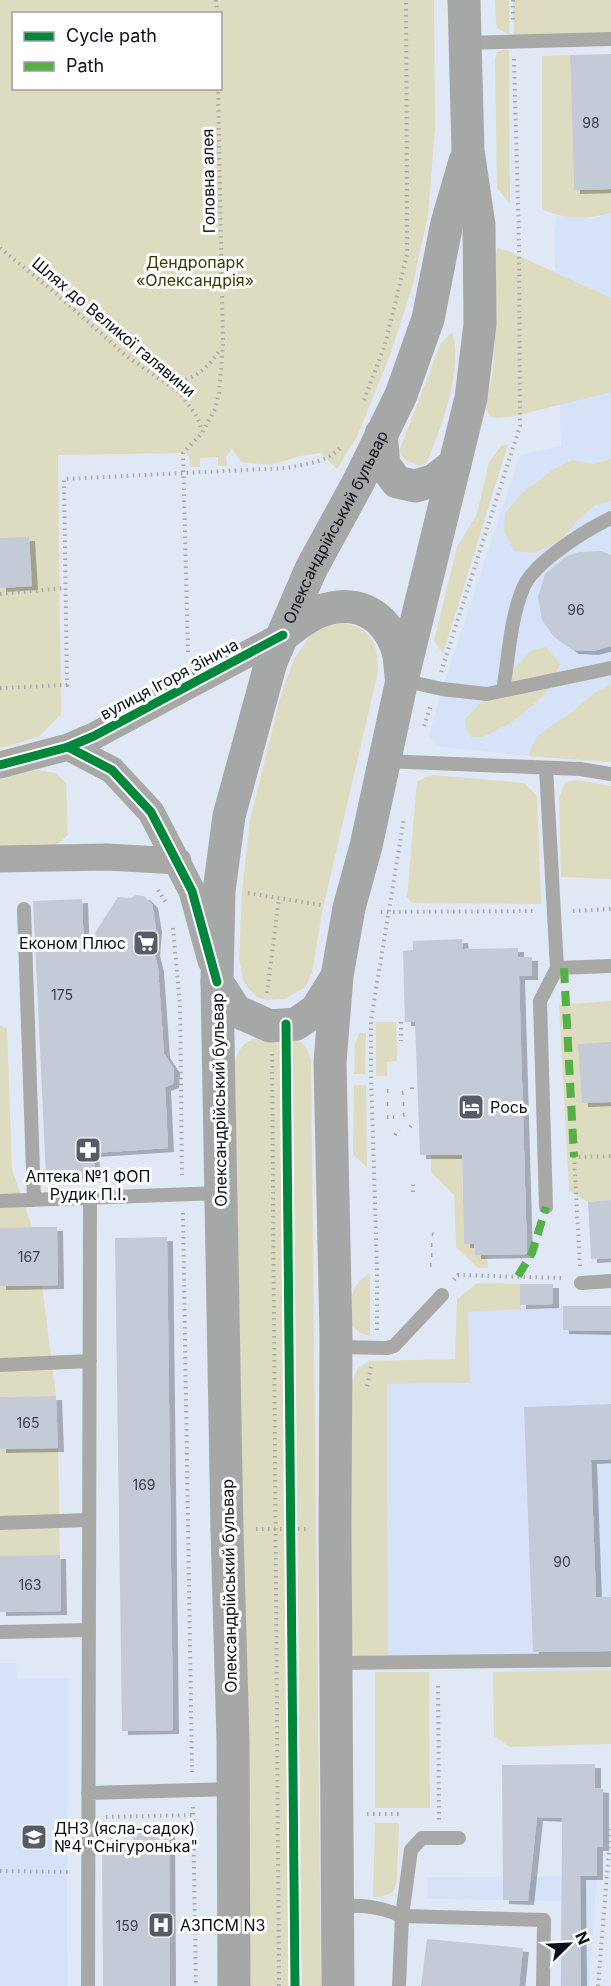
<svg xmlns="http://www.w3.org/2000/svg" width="611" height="1986" viewBox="0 0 611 1986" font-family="Inter,sans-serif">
<defs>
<filter id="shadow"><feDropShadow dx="6" dy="4" stdDeviation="0" flood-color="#0004"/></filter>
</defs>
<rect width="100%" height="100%" fill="#e1e8f5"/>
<path fill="#d6e2f8" d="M611,213V762L528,756L442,747L435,744L429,735L442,689L520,455L561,446L554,233L557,216L590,219Z
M563,1306L564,1330L611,1331V1670L512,1671L511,1654L388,1655L387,1384L469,1383L468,1311Z
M0,1663H16L17,1678H68L67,1986H0Z
M597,1876L589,1986H560L561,1901L427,1899V1877Z"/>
<path fill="#dddcc1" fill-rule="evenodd" d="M0,0H434L435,128L428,215L412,288L389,358L357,437L337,469L321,453L300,456L270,465L241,462L232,449L226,457L227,466H218V457L200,458V467H191L190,458L186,453L58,455L61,714L39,737L0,748ZM14,14H220V88H14Z
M495,0H509V34L498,29L496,24Z
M513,0H611V39L514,42Z
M505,49L509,51L510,204L497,188L495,59L497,52Z
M570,55L574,189H611V213C585,220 567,220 542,209V56Z
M497,248L508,251L611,298V392L511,417L495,418L489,416L486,408L493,370L496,319V258Z
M452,332C464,365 441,430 427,462L420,466L405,460L399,451L441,343Z
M508,444L443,654L434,641L457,547L477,514L489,462L501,446Z
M611,459V501L595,505L579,519L561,540L534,553L514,551L504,531L505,513L522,493L554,469L572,460L593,464Z
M337,623C369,624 379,642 378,672L322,912L312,973L305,987L285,999L267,1000L257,997L249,989L243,980L239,958L242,891L250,820L280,698L294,659L309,637L319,629Z
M546,647L560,664L551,687L532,706L509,724L483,737H471L466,729L465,719L532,650Z
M611,685V762L528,756L537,736L568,715L594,693Z
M38,770L56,773L66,783L68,835L55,846L0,849V778Z
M434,775L524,783L537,796L541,904L414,903L410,901L407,897L417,782L425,777Z
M578,780L611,786V879L561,877L559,798L565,782Z
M611,1001V1200L588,1202L569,1191L559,1005Z
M376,1022H396L397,1061L387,1062V1076H376Z
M0,1025L7,1029L12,1169L32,1227L0,1228Z
M359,1033H366L365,1074H354L355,1045Z
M253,1039C265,1039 293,1036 302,1043C307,1047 309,1054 311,1060L321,1986H247L235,1063C238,1050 241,1045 253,1039Z
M354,1085H366L367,1168L353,1154Z
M461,1125L464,1244H474L475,1255H487L488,1268H478L456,1247L454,1195L431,1172V1155Z
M370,1273V1336L360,1333L352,1326C352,1302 347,1287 370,1273Z
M477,1283L520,1284L521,1309L468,1312L470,1383L387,1384L388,1655L357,1656L351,1653V1384L358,1368L369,1361L455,1359L457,1299Z
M42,1285L56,1396L0,1397V1286Z
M58,1448L60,1555L0,1556V1449Z
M611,1670V1744L510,1747L494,1736L493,1672Z
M375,1672H429L430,1808H375Z
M375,1823H399L397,1881L393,1892L381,1897H373Z"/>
<path fill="#c5cbd6" filter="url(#shadow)" d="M611,54V189L574,190L570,55Z
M29,537L32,586L0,588V538Z
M601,551L611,555V646L593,651L573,650L554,637L542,620L538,597L545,574L565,557L579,552Z
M136,895L144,896L152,904L156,928L154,952L158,968L164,1054L174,1069L173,1084L165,1087L168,1148L93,1153L95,1174L46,1177L33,901L82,899L84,950L118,897L131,898Z
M462,939L463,949L518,948V957H532V976H519L527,1254L475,1255L474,1244H464L462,1155H420L415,1022H405L403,951L413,950V941Z
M611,1042V1102L582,1103L578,1044Z
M611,1200V1258L591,1259L588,1202Z
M32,1227H57L58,1285L0,1286V1228Z
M167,1237L173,1730L122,1731L115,1238Z
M520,1284H553V1304L520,1305Z
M563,1306H611V1331L563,1330Z
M56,1396L58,1448L0,1449V1397Z
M611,1404V1459L591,1460L596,1597H611V1651L533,1652L524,1407Z
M60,1555L61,1611L0,1612V1556Z
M595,1764V1788L603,1789V1847H597V1876H580L581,1986H561L562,1818L537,1817L528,1901L503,1900L502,1765Z
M133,1830H169L170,1986H103L102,1849L134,1848Z
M427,1939L523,1948L519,1986H421Z"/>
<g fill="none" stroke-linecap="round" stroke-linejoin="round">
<path stroke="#a7aaab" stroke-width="4" stroke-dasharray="1.5 4.5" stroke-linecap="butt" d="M216,0L217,14
M513,0V24
M0,248L52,290L125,355L180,393L198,418L202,432
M168,383C192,382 209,368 221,348
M364,400L385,345L407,254L406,0
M0,594L64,588
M188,652L183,453L202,433L215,409L219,393L223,345L218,88
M441,672L520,426L519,241L514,59
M0,688L67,685L64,479L286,468C306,464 328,462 341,447
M424,726L431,705
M158,890L167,904
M248,893L321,905
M573,911L611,909
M381,912L535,911
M173,928L180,1005L182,1175
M267,993L279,898
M401,1022V1041
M272,1054L279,1986
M412,1089V1083
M387,1091H393
M402,1093L407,1092
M387,1104H393
M403,1104H408
M403,1115L408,1114
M387,1117H394
M410,1127L413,1123
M395,1135L399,1130
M413,1192V1183
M183,1213L192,1772
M432,1234L436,1235
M431,1245H436
M431,1255H435
M430,1265H435
M580,1266L574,1157L611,1156
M454,1280L458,1275L564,1278
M377,1330V1270L371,1075V1020L404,818
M367,1386L371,1367
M256,1529H308
M438,1686L439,1821
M193,1807L196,1986
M367,1814H400
M106,1817L193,1815
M0,1871L69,1872
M598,1986L611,1825"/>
<path stroke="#a8a9a6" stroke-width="14" d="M465,43L611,39
M402,680L442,689L487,694L611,668
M503,690C509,656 510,618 524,586C536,561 586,530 611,518
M384,761L580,769L611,774
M24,909L34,1200
M557,968L611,966
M0,1201L221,1193
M546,1207L540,1001L557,968L546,768
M581,1283L611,1281
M336,1347L387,1348L394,1346L442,1295
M0,1365L90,1361
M0,1523L89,1520
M0,1632L89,1630
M336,1663L611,1660
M88,1793L233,1789
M338,1906C363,1905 378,1906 402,1916L544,1920L543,1986
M88,1986L90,1198
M399,1986L402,1916L411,1850L422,1838H459"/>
<path stroke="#a8a9a6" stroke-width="27" d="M68,747L112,770L151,812L192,891L211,961
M0,765L68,747L94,736L283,635
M0,859L107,857L178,861"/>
<g stroke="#a6a8a7" stroke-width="33">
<path d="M381,434L384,465L397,482L415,486L433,481L455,464"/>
<path d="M283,635C294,627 306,617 318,612C354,598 384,612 397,648C400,656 400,667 401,676"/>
<path d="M217,982L236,1011L270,1026L296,1024L316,1010L336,978"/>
<path id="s1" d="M234,1986L233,1741L227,1530L217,982L219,891L229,816L271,662L311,569L358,483L401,395L428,319L447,223L465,161"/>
<path d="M338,1986L335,1528L336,1336L330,1062L337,976L349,908L366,846L402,680L471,398L480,324L479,225L468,151L464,0"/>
</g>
<path stroke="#54b145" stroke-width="8" stroke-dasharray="15 8" stroke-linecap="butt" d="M564,968L574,1157
M518,1276L532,1253L546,1207"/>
<g stroke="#fff" stroke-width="13">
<path id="cycleway" d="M68,747L112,770L151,812L192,891L217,982
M0,765L68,747L94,736L283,635
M286,1024L295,1986"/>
</g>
<use href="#cycleway" stroke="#00873e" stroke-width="9"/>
</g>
<defs>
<g id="supermarket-square" transform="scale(1.35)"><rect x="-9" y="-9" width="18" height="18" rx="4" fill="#565c67" stroke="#fff"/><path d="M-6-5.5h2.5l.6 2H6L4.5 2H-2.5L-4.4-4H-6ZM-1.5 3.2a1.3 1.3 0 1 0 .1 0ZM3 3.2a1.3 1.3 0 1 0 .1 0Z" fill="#fff"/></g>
<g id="hotel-square" transform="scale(1.35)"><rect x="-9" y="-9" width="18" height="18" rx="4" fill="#565c67" stroke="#fff"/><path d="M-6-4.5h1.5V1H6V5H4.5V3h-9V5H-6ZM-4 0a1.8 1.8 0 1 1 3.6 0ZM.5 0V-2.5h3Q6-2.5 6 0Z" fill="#fff"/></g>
<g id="pharmacy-square" transform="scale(1.35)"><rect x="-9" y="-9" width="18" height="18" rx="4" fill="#565c67" stroke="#fff"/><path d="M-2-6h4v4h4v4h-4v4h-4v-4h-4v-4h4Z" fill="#fff"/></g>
<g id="school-square" transform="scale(1.35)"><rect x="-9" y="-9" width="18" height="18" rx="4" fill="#565c67" stroke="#fff"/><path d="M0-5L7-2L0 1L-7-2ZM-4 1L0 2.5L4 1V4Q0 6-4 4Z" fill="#fff"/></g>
<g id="hospital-square" transform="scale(1.35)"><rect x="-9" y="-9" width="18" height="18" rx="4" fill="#565c67" stroke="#fff"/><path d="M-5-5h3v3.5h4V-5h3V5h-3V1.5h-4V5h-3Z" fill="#fff"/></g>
</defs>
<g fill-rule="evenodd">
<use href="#supermarket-square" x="146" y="943"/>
<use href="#hotel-square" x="471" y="1107"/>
<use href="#pharmacy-square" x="88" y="1150"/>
<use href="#school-square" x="34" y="1837"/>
<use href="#hospital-square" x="161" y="1925"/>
</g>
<g text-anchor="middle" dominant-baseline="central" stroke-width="6" stroke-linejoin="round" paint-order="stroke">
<g font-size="14" fill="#3a3f49">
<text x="591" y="122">98</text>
<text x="576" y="609">96</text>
<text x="62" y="994">175</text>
<text x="29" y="1256">167</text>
<text x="28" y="1422">165</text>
<text x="144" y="1484">169</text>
<text x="562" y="1561">90</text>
<text x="30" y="1584">163</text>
<text x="127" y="1925">159</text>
</g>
<g font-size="16" fill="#0b101a" stroke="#fff">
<text transform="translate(208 181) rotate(-91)">Головна алея</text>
<text transform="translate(114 327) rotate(40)">Шлях до Великої галявини</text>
<text stroke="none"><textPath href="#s1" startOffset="1480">Олександрійський бульвар</textPath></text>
<text transform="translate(169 679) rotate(-28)">вулиця Ігоря Зінича</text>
<text transform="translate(219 1100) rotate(-91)">Олександрійський бульвар</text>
<text transform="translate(229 1586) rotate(-91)">Олександрійський бульвар</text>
</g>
<g font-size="16" fill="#3e3907" stroke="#fff">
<text x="195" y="262">Дендропарк<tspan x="195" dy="18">«Олександрія»</tspan></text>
</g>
<g font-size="16" fill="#0b101a" stroke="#fff" text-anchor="start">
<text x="126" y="943" text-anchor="end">Економ Плюс</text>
<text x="490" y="1107">Рось</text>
<text x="88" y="1176" text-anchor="middle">Аптека №1 ФОП<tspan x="88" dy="18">Рудик П.І.</tspan></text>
<text x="54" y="1828">ДНЗ (ясла-садок)<tspan x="54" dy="18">№4 "Снігуронька"</tspan></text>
<text x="180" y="1925">АЗПСМ N3</text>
</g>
</g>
<rect x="12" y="12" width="210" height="78" fill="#ffffff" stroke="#9d9fa3" stroke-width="1.5"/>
<rect x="24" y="32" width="30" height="9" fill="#00873e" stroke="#9d9fa3" stroke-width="1.5"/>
<text x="66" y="42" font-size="18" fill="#0b101a">Cycle path</text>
<rect x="24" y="62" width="30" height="9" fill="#54b145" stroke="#9d9fa3" stroke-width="1.5"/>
<text x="66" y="72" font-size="18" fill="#0b101a">Path</text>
<g transform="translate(569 1944) rotate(66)" stroke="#ffffff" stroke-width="4.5" paint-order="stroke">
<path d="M0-4.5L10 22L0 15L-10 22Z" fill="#0b101a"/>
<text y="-9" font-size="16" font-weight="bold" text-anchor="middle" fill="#0b101a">N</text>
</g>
</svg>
